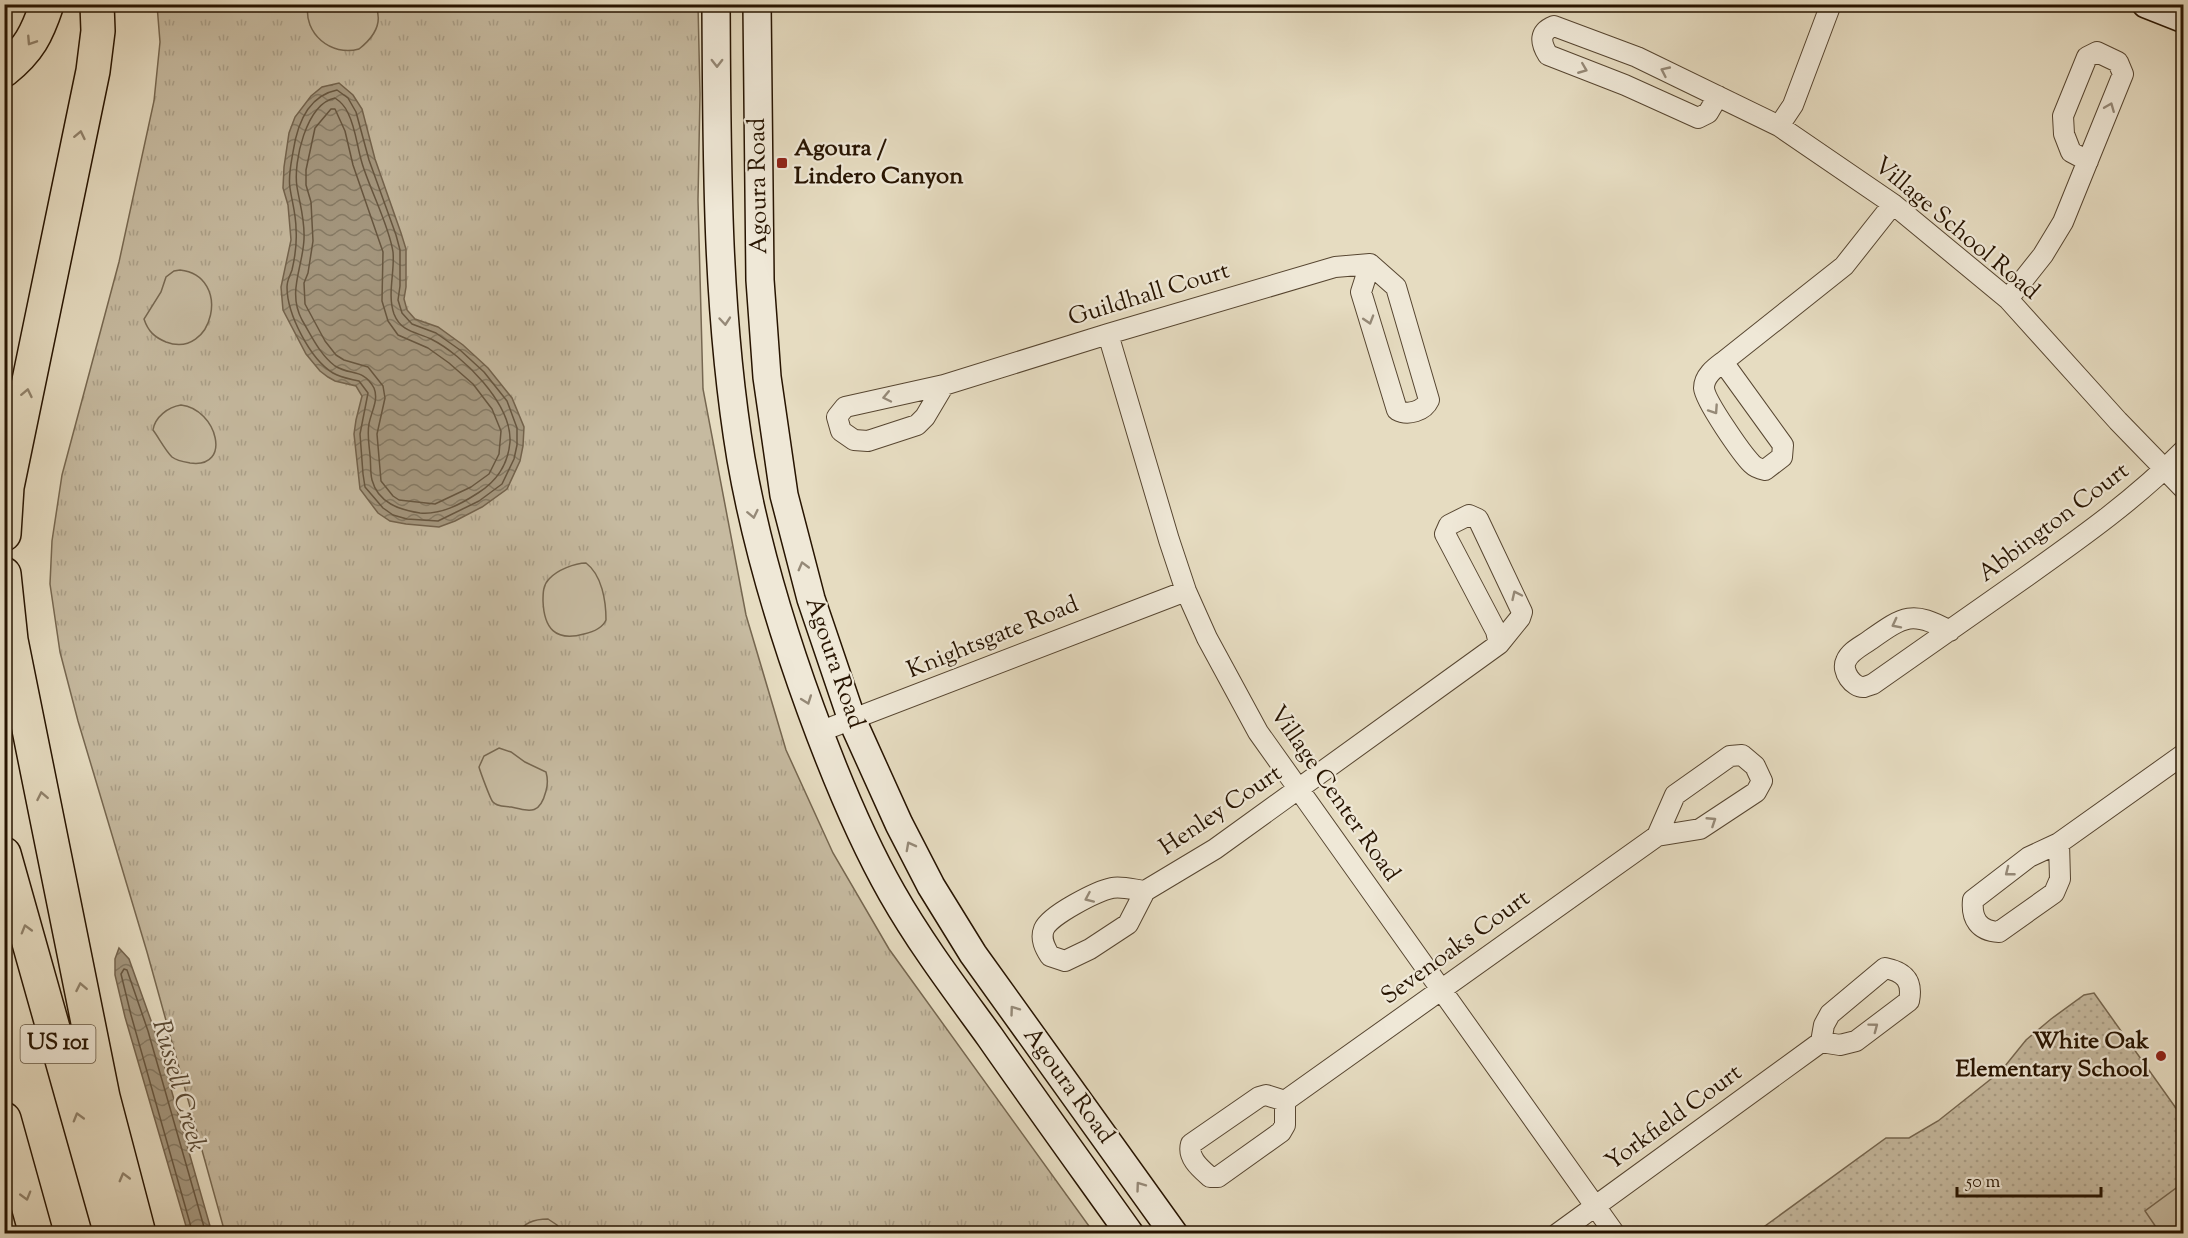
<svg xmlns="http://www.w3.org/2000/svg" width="2188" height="1238" viewBox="0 0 2188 1238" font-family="'Sorts Mill Goudy',serif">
<defs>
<pattern id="grass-tufts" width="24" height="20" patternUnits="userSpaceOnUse" patternTransform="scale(1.5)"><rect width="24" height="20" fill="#c6baa0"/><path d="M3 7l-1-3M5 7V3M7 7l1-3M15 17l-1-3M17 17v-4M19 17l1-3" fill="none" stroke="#aa9f88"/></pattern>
<pattern id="park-dots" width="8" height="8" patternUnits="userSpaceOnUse" patternTransform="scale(1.5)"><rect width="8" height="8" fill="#c6baa0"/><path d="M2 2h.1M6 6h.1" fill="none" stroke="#aa9f88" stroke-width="1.8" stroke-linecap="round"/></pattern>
<pattern id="water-waves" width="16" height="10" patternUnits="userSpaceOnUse" patternTransform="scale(1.5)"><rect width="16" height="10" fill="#a59880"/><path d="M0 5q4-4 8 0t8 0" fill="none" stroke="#867b66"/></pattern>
</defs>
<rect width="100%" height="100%" fill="#e6dcc1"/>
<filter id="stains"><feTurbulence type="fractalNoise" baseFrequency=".00333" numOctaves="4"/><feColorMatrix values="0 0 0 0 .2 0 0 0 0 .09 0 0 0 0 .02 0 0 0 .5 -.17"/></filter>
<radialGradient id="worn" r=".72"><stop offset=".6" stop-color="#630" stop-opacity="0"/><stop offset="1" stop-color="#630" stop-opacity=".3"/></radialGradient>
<path fill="url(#grass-tufts)" stroke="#766750" stroke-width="1.5" d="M157,5H698L700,94L698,200L703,389L746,615L786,750L833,853L889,949L1094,1233H225L147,952L78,721L60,652L50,584L52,541L62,475L119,262L154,101L160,42Z"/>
<path fill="url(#park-dots)" stroke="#766750" stroke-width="1.5" d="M2094,993L2183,1118V1233L1754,1234L1886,1138H1909L1938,1121L2001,1071L2026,1040L2051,1019L2084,995Z"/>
<path fill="#c6baa0" stroke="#766750" stroke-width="1.5" d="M308,5H375C384,23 373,38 359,49C331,57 303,33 308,5Z
M180,270C233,276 213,360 166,342C154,337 148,331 144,319L161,292L166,277L174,271Z
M181,405C217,409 233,469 190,463C184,462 177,461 172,457C165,450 159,438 153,430C155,417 168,407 181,405Z
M586,563C602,575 606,601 606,620C602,629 593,632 584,634C555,642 544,628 543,601C543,593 543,585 549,579C557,570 575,563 586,563Z
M499,748L511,752L525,762L546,772C548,779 548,784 546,791C540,814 532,812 511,807C505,806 497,807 493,802C491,801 480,771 479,767L484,756Z
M2183,1183V1233H2160L2145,1211Z
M548,1219L557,1225L563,1233H519C524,1222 536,1219 548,1219Z"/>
<path fill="url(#water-waves)" stroke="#73634d" stroke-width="1.5" d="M339,83L353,95L362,109L375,159L401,233L406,249V287L404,299L407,310L415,319L438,327L463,345L488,368L512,398L524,427L523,446L520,461L507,489L482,507L455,521L439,527L406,524L390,521L378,513L360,489L354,434L356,420L362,396L356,386L335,381L328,377L320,371L306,354L283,310L281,287L291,240L288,205L283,188L284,167L289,133L295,117L311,96L322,87Z
M119,948L129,959L154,1029L212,1233H188L125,1017L115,975V959Z"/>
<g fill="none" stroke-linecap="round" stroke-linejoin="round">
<path stroke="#665640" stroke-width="1.5" d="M337,90L348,98L356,112L369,160L396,235L400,250V286L398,300L402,313L412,324L436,333L460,350L484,372L507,401L517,428V445L514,459L502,484L479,501L438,521L407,519L393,515L383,508L365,487L363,474L360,434L368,393L359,381C351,379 341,378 333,373C310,359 287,314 287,287C287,280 290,276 292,270C295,257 297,242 296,229C296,214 292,202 290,188C288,177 291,164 293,152C297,125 307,96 337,90Z
M335,98C341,102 345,106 348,113C356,129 357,147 362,163C370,190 389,225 393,252C395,272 387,294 394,314C401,332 416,332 431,339C463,355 512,404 510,442C508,465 497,481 478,493C461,504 441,515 420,513C400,510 378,503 372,480C370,472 371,463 370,455C369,444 367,434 369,424C371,412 379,400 374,388C363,368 351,376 335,366C320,355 311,335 302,320C287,292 303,267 304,239C305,220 300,205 297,187C293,162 306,104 335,98Z
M331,109H335L345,131L353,165L383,252L382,301L388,321L398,335L428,348L449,363L473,384L492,409L501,431L499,454L489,474L471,487L435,504L399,500L393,496L381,481L377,434L385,398L383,386L368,367L344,360L336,355L325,341L305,304L304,283L308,273L313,241L311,202L306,185V170L315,128Z
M193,1234L131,1015L121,974L124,969L127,970L148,1031L206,1234"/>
<g stroke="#574631" stroke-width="22">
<path id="street" d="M1718,96L1708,113L1698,118L1625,85L1548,55C1540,42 1539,32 1554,26L1637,57L1779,126L1893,204L2008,299L2118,421L2184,489
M1779,126L1793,105L1831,4
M2008,299L2043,255L2063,222L2123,74L2118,62L2097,52L2087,57L2063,116L2064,134L2071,152L2088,161
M1108,334L1169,540L1186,591L1207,638L1258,732L1615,1234
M1723,362L1783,445L1782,457L1765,470C1760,469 1756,468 1752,464C1742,454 1705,401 1704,388C1704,376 1715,368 1723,362L1844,266L1893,204
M944,385L925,417L917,425L868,441L854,440L841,431L837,417L845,407L944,385L1108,334L1335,267L1370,264L1396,287L1429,400C1424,411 1408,416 1397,410L1361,292L1370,264
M1950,631C1912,610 1904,616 1870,640C1862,646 1850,651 1846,661C1841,671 1853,688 1864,687C1868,686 1870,685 1873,684C1925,648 1976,612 2027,576C2082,537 2137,498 2184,450
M819,732L1186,591
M2059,843L2060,879L2054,893L1999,932C1979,931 1971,919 1973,900L2029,857L2059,843L2184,754
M1145,891C1135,890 1122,886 1112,888C1097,891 1050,915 1044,929C1040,939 1045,948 1050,956L1065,961L1090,949L1128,924L1145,891L1215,849L1499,644L1520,618L1522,612L1478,519L1469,515L1449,525L1445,534L1496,631L1499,644
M1266,1095L1285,1101V1125L1281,1132L1218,1177H1210C1201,1169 1187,1158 1191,1144L1259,1097Z
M1285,1101L1657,836L1700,829L1756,792L1762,781L1755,766L1742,755L1730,756L1675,795L1657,836
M1557,1234L1821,1042L1840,1045L1856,1041L1909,1001C1913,981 1905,972 1885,968L1830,1014L1824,1025L1821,1042"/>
</g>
<g stroke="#271401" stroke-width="30">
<path id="secondary" d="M716,4C717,156 716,309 741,459C756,545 781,628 811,710C834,773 859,835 892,893C921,944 956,990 990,1037C1036,1103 1083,1168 1130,1234
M757,4L760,280L767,377L784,495L811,599L852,720L899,824L931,886L973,954L1174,1234
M2146,4L2184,19"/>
</g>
<g stroke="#271401" stroke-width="36">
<path id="highway" d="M4,70C29,50 37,34 47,4
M4,534L7,487L93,71L98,31L97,4
M4,574L11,640L103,1097L139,1234
M4,854L111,1234
M4,1119L36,1234"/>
</g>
<use href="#street" stroke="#efe8d7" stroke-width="20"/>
<use href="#secondary" stroke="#efe8d7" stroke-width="27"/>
<use href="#highway" stroke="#e6dcc1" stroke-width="33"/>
</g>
<defs><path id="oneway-chevron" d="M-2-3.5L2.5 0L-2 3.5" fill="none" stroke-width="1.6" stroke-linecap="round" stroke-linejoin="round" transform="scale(1.5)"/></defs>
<g stroke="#90826b">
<use href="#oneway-chevron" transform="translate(31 41) rotate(123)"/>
<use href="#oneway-chevron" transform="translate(80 135) rotate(-78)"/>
<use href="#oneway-chevron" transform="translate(27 393) rotate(-78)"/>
<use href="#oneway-chevron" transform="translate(42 796) rotate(-101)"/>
<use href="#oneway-chevron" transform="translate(26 929) rotate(-106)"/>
<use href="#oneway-chevron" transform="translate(81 987) rotate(-101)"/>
<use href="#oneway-chevron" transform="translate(78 1117) rotate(-106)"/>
<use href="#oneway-chevron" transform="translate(124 1177) rotate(-105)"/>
<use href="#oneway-chevron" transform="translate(26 1196) rotate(74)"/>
</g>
<g stroke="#958977">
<use href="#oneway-chevron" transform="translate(717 63) rotate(90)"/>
<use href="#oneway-chevron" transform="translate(1583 69) rotate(22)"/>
<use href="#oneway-chevron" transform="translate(1665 71) rotate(-155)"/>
<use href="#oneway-chevron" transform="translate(2110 107) rotate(-68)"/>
<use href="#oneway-chevron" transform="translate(1369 320) rotate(73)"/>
<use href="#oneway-chevron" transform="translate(725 321) rotate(85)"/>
<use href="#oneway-chevron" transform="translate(887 397) rotate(168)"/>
<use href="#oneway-chevron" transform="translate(1714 410) rotate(56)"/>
<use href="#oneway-chevron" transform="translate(753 514) rotate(78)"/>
<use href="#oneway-chevron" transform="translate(803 566) rotate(-105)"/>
<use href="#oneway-chevron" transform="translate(1516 595) rotate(-115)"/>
<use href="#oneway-chevron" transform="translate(1896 624) rotate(153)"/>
<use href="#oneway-chevron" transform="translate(807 700) rotate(70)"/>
<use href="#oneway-chevron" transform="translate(1712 821) rotate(-33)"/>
<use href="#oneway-chevron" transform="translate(910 846) rotate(-118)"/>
<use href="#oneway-chevron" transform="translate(2009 872) rotate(142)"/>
<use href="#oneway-chevron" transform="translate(1089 898) rotate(156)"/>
<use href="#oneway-chevron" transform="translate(1014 1010) rotate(-126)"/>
<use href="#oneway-chevron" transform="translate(1874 1027) rotate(-37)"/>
<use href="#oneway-chevron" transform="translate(1140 1186) rotate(-126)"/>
</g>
<g fill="#8f2418" stroke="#efe8d7" stroke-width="2">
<rect x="776" y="157" width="12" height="12" rx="3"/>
<circle cx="2161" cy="1056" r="6"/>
</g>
<g text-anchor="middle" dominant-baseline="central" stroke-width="4.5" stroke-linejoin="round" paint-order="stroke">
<rect fill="#efe8d7" stroke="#635441" stroke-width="1.5" x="20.5" y="1025" width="75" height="38" rx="4.5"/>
<g font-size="22" font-weight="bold" fill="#271401">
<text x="58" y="1044">US 101</text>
</g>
<g font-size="24" font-weight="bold" fill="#271401" stroke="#efe8d7" text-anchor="start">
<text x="794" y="149">Agoura /<tspan x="794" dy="28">Lindero Canyon</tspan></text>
<text x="2149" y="1042" text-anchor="end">White Oak<tspan x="2149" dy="28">Elementary School</tspan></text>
</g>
<g font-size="24" fill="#271401" stroke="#efe8d7">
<text transform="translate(759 186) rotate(-91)">Agoura Road</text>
<text transform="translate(1956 229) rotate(40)">Village School Road</text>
<text transform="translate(1149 295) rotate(-17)">Guildhall Court</text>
<text transform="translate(2054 523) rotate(-37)">Abbington Court</text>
<text transform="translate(993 638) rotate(-22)">Knightsgate Road</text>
<text transform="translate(834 663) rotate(71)">Agoura Road</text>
<text transform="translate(1334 794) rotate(55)">Village Center Road</text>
<text transform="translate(1221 811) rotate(-34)">Henley Court</text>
<text transform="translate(1456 948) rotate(-36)">Sevenoaks Court</text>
<text transform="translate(1068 1086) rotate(54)">Agoura Road</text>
<text transform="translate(1674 1118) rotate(-36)">Yorkfield Court</text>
</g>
<g font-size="26" font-style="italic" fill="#594934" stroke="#efe8d7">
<text transform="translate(178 1086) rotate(74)">Russell Creek</text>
</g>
</g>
<rect width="2188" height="1238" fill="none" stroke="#e6dcc1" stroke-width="24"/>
<rect x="6" y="6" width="2176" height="1226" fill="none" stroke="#271401" stroke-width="3"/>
<rect x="12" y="12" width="2164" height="1214" fill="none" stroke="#271401" stroke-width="1.5"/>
<path d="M1957 1187v9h144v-9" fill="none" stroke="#271401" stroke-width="3"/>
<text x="1966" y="1187" font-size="18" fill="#271401" stroke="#efe8d7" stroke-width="4.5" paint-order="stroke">50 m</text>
<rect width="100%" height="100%" filter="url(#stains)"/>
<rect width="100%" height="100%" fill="url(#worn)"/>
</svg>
